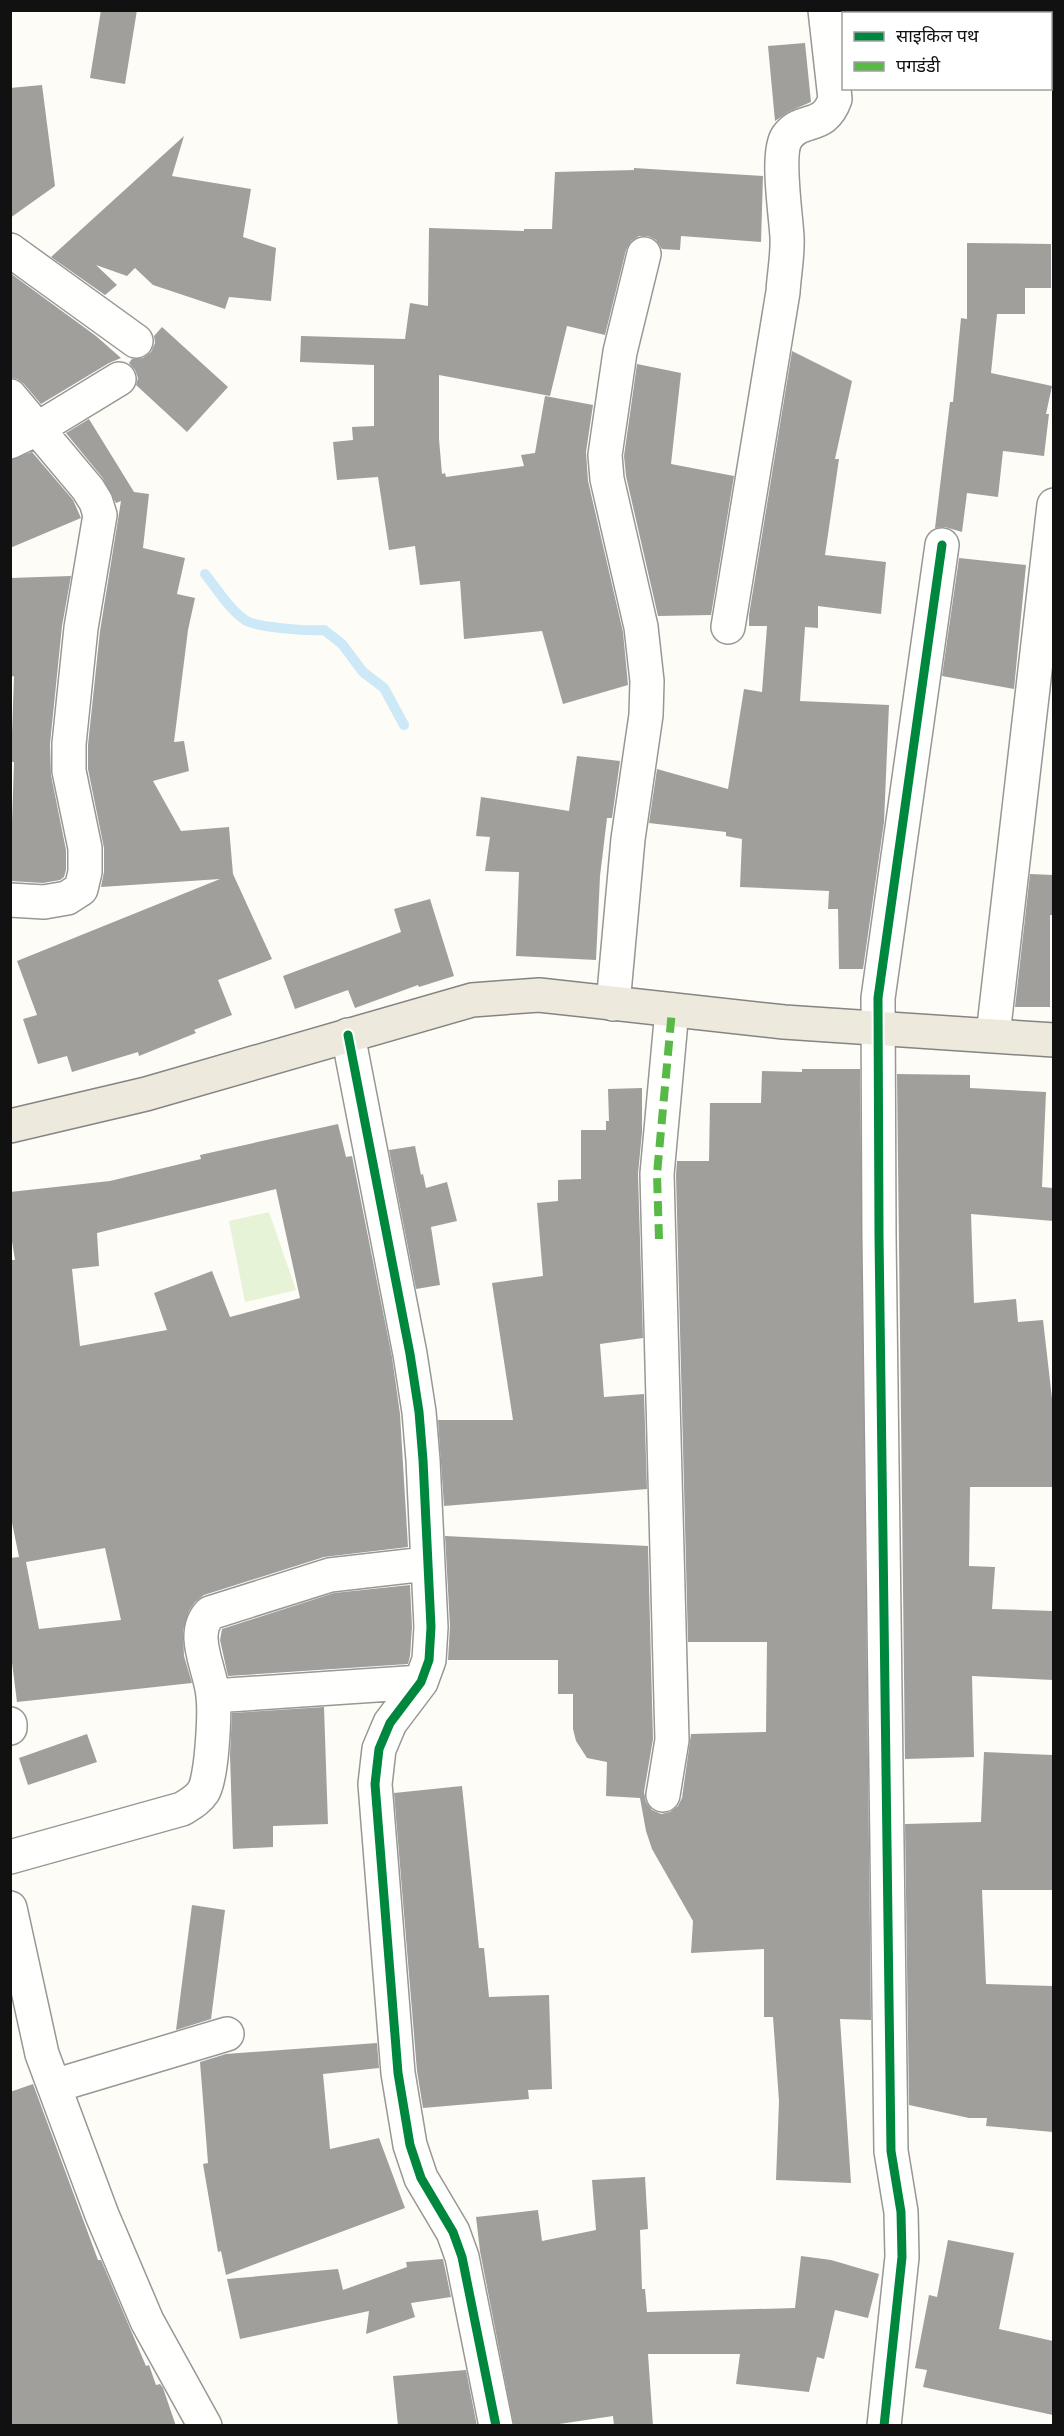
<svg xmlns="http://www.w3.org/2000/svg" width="1064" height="2436" viewBox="0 0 1064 2436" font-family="'Playfair Display','Noto Sans Devanagari',serif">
<rect width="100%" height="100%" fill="#fdfcf7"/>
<path fill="#e7f3d7" d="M269,1212L296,1290L245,1302L229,1221Z"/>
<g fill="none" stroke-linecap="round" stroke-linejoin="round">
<path stroke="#cde8f7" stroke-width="10" d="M205,574C217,589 229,609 245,620C257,628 308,631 324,630L342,644L363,672L384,688L404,725"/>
</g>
<path fill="#a19f9c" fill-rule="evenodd" d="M101,10H137L125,84L90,78Z
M805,43L811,102L790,111L775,121L768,46Z
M42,85L55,186L10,218V88Z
M184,136L172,176L251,189L243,237L276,248L271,301L229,297L225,309L153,285L135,268L127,276L96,265L117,285L105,295L51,257Z
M634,168L763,176L761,242L681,236L680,250L662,249L656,240L648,236H639L631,241L626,250L605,335L567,326L550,396L439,375V439L442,474L445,473L446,477L524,466L521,455L535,453L545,396L593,405L586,452L588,481L623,632L628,685L563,704L542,631L464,639L460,581L420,585L415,546L389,550L378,477L337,480L333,442L353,440L352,427L374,426V365L300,362L301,336L405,339L410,303L428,306L429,228L524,231V229H552L555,172L634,170Z
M967,243L1051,244V288H1025V314H997L991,373L1052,386L1046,414H1049L1044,456L1003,451L998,497L967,493L962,532L945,527L935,528L950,402H953L961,318L967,319Z
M10,273L96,336L121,358L109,363L41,404L24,384L17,379L10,378Z
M162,327L228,387L187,432L136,385L138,378L135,370L129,363L132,359L143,358L151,352L155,343L154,336Z
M792,351L852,381L835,459H839L825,555L886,562L881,614L818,606V628L805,627L800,701L889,705L884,822L863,969H839L838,909H828L829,891L740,887L742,839L726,836V832L649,823L657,769L728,789L744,689L762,692L767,626H749V615Z
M637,364L681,373L671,464L734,476L711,615L658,616L626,476L624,456Z
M89,419L134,492L149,494L143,548L185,558L177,594L195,598L188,630L174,742L184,741L189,771L153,781L181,831L229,827L233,874L272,959L218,980L232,1015L194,1030L196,1033L139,1056L138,1052L72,1072L67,1056L38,1064L23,1019L37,1015L17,961L220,879L101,887L104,872V848L88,769V745L100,631L121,501L116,503L102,477L66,433Z
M32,452L73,500L81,518L10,548V460Z
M959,558L1026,565L1014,689L942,676Z
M71,576L62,626L50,744L51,775L66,850V870L64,877L60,880L43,883L10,881L14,762H11L14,676L10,677V578Z
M577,756L620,761L612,818H607L600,876L596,960L516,956L519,872L485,871L490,837L476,836L481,797L569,811Z
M1030,874L1053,875V915H1050V1007H1015Z
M430,899L454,976L419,987L418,985L355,1008L348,990L295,1009L283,976L401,932L394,909Z
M802,1069H860L871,2020L840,2019L851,2183L776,2180L779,2101L773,2017H764V1949L691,1953L693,1921L652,1849L646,1831L640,1798L606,1796L607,1762L587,1758L576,1741L573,1729V1694H558V1660H448L450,1626L445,1536L648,1546L653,1739L644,1792L646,1802L652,1810L661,1814L670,1812L678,1806L682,1798L691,1734L766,1732L767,1642H688L676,1175L677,1161H709L710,1103H761L762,1071L802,1072Z
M897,1074L970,1075V1088L1046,1092L1042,1187L1053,1188V1221L971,1214L974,1303L1016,1299L1018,1322L1043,1320L1053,1407V1487H970L969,1566L995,1567L992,1609L1053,1611V1680L972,1676L974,1757L905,1759Z
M642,1088V1132L638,1174L643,1338L600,1344L604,1397L644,1394L647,1489L444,1506L438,1420H513L492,1283L543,1276L537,1203L558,1201V1180L581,1179V1130H606V1121H609L608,1089Z
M338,1124L346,1157L352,1156L392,1357L400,1414L408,1547L324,1557L204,1595L195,1602L189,1611L183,1631L184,1656L192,1683L17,1702L10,1647V1558L19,1557L10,1513V1260H15L10,1229V1192L110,1181L201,1159L200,1155ZM276,1189L300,1298L230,1317L212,1271L154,1293L167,1330L80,1346L72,1269L99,1266L97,1233ZM105,1548L121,1620L39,1629L26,1562Z
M415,1146L421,1175L423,1174L426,1188L447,1182L457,1221L431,1227L440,1285L416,1289L389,1150Z
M410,1585L412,1627L410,1656L408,1664L228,1676L220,1640L222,1629L334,1593Z
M324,1707L328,1824L273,1826V1847L233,1849L230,1755L232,1713Z
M87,1734L97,1762L28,1785L19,1758Z
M984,1752L1053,1755V1890H982L986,1984L1053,1986V2132L986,2126L987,2118H969L909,2105L905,1824L981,1822Z
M462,1786L479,1948H484L489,1997L549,1995L552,2089L528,2090L529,2099L423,2108L417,2071L394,1793Z
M192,1905L225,1910L211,2019L176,2030Z
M377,2043L379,2068L323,2074L330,2149L379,2138L405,2208L226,2275L221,2251L218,2252L203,2164L208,2163L200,2062L226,2054Z
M33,2084L98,2260H101L146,2366L149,2365L156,2385L160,2384L163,2388L176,2426H10V2092Z
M645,2177L648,2229L640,2230L642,2289H645L647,2312L795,2308L801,2256L831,2260L879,2274L868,2318L835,2310L824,2359L817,2357L809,2392L736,2384L740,2354H648L653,2426H614L613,2416L546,2426H514L480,2251L476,2217L538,2210L542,2241L596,2230L592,2180Z
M948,2240L1014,2253L999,2329L1053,2341V2415L923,2387L927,2370L915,2368L929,2295L937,2297Z
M443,2259L451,2297L411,2303L415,2317L366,2334L369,2311L240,2339L227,2279L338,2269L343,2290L407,2267L406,2262Z
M466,2370L477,2426H398L393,2376Z"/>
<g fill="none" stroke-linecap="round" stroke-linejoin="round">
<g stroke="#979795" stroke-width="36">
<path id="minor" d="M10,250L136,341
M10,396L88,489L96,502L100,515L81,628L69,744V771L85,848V872L81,889L67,898L44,902L10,900
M10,442L37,429L119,379
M728,627L783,292C784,274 788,255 787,237C786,216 776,153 787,137C802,116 824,131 835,99L825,10
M613,1004L628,839L646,715L647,681L641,627L607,479L605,455L620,352L644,254
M348,1035L410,1354L419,1412L423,1460L431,1627L429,1660L421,1682L390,1723L379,1749L375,1784L398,2073L410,2145L421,2178L453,2232L462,2257L496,2426
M993,1035L1054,505
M213,1696L421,1682
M10,1724V1728
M663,1795L672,1740L657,1174L672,1010
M10,1857L182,1809C190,1804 198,1800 203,1792C212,1780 215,1713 213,1696C211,1669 189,1635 210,1613L330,1575L426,1564
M10,1908L42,2054L102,2215L147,2321L205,2426
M54,2086L227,2034
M884,2426L902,2257L901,2212L891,2151L879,1235L878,998L942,545"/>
</g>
<g stroke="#858482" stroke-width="36">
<path id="major" d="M10,1126L146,1094L472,1000L539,995L784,1022L1054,1040"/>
</g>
<use href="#minor" stroke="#fffffe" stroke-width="33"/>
<use href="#major" stroke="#ede9dc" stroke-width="33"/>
<path stroke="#58b947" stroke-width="8" stroke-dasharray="15 8" stroke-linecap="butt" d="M659,1239L657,1174L672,1010"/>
<g stroke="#fff" stroke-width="13">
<path id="cycleway" d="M348,1035L410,1354L419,1412L423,1460L431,1627L429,1660L421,1682L390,1723L379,1749L375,1784L398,2073L410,2145L421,2178L453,2232L462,2257L496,2426
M884,2426L902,2257L901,2212L891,2151L879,1235L878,998L942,545"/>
</g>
<use href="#cycleway" stroke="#00873e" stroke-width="9"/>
</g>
<rect width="1064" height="2436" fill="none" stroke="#111111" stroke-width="24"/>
<rect x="842" y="12" width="210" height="78" fill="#ffffff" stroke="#a0a0a0" stroke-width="1.5"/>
<rect x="854" y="32" width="30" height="9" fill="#00873e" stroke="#a0a0a0" stroke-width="1.5"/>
<text x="896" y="42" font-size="18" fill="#111111">साइकिल पथ</text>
<rect x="854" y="62" width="30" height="9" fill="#58b947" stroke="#a0a0a0" stroke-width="1.5"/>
<text x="896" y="72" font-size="18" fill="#111111">पगडंडी</text>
</svg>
